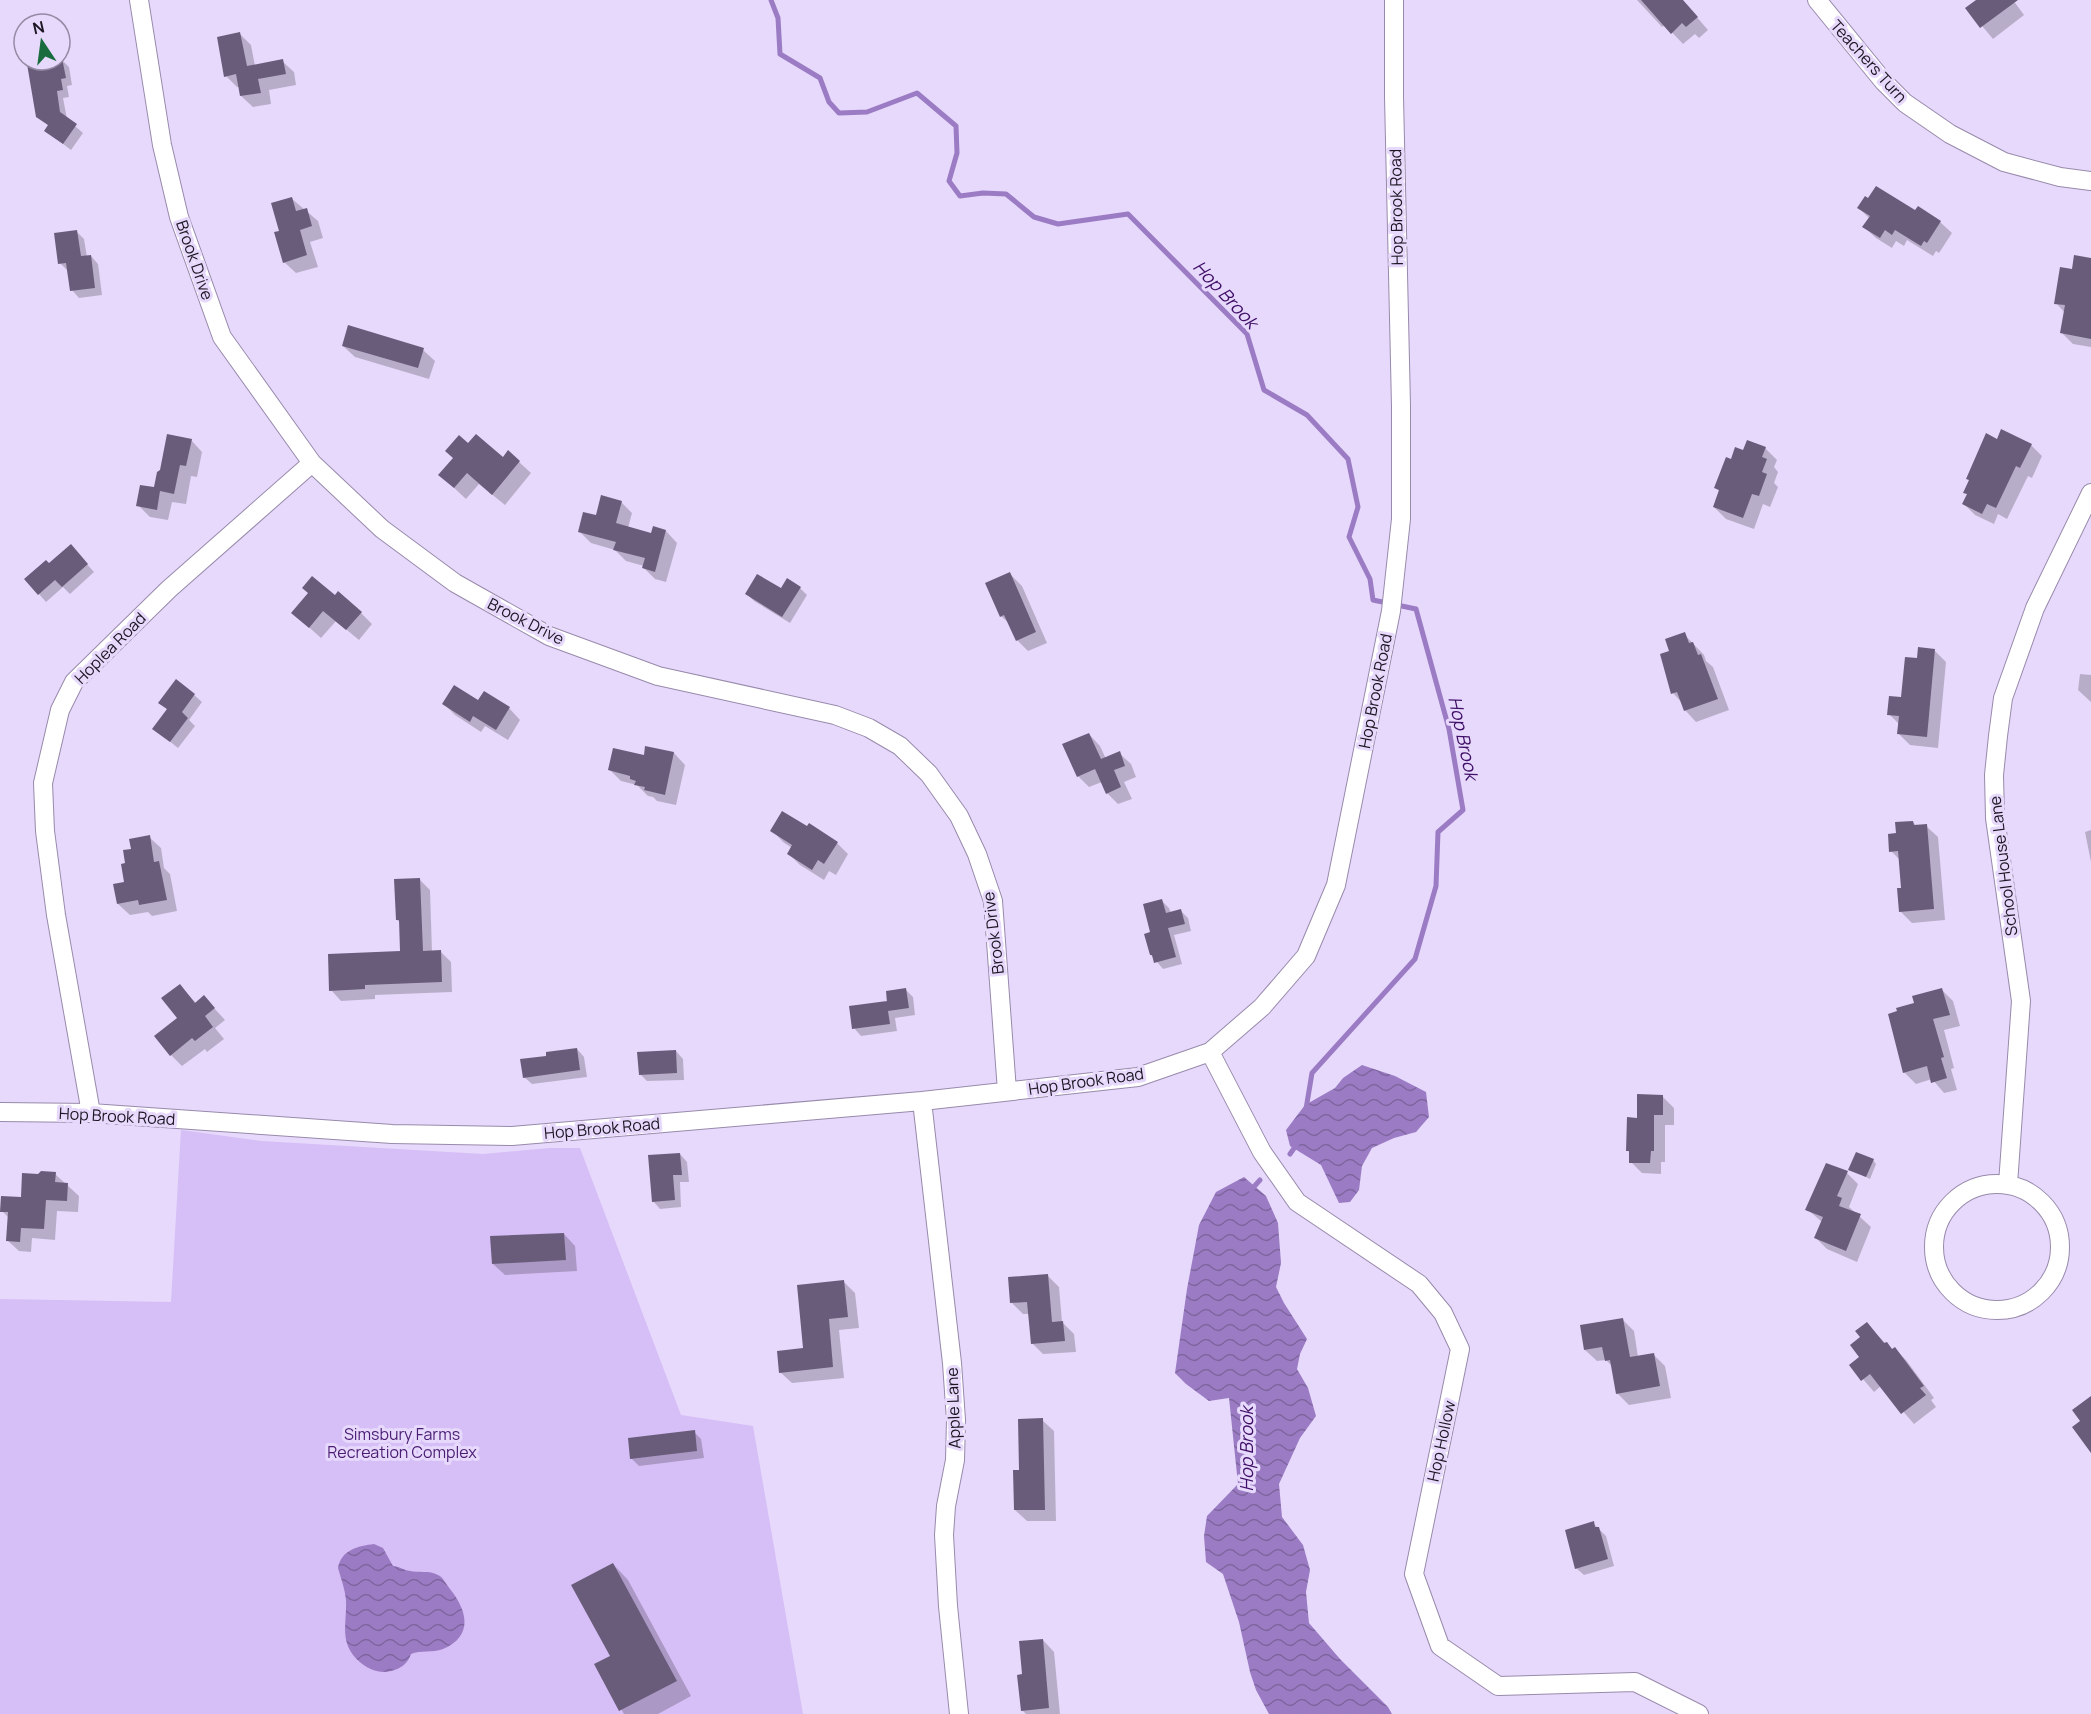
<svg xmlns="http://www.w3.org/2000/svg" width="2091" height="1714" viewBox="0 0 2091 1714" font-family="Manrope,sans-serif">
<defs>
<pattern id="water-waves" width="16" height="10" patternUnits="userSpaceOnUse" patternTransform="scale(1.5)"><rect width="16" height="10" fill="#9b7cc4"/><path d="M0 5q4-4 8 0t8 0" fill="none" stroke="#7e659f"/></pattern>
</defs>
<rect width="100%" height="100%" fill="#e7d9fc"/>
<path fill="#d6bef6" d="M181,1130L261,1141L483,1154L550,1148H580L681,1415L753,1426L803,1714H0V1299L171,1302Z"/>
<path fill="url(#water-waves)" d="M1362,1065L1395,1076L1426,1092L1429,1117L1416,1132L1394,1138L1372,1148L1362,1166L1359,1190L1350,1202L1339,1203L1321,1165L1290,1146L1286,1130L1305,1105L1335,1088L1343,1078Z
M1244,1177L1266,1196L1278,1223L1281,1263L1276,1287L1284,1303L1307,1339L1300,1354L1297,1369L1308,1388L1316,1416L1300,1438L1279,1484L1282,1517L1303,1545L1310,1570L1306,1592L1309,1623L1340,1659L1388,1707L1392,1714H1269L1256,1690L1250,1672L1239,1622L1223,1574L1206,1562L1204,1536L1207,1516L1238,1484L1229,1398L1209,1401L1186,1384L1175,1373L1187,1289L1199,1225L1216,1192Z
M374,1544L383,1548L393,1566C401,1567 403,1570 410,1571C419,1573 429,1570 438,1575C443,1577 446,1584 450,1589C467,1610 474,1636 443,1649C432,1653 421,1650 411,1654C408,1663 401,1669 391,1671C380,1674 370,1670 361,1663C338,1644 347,1625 346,1600C345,1589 341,1579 338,1568C341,1550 358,1546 374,1544Z"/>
<path fill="#0003" d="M1637,0H1682L1708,30L1699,38L1695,34L1683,44L1665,25L1662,27Z
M1978,0H2013L2024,15L1993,39L1967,8Z
M240,34L251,45L255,66L282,61L294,72L296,85L269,90L271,104L253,107L241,96L240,87H237L226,76Z
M62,60L69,67L72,85L67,86L69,97L63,98L67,119L83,133L71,150L46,131L49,126L38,116Z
M291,198L318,221L323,238L310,242L318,267L296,273L284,262L281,232Z
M1859,208L1940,222L1952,233L1939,253L1936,251L1933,256L1907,240L1904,246L1896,241L1892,248L1876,238L1864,227L1870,219Z
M77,232L84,239L87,257L91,256L98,264L102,295L79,298L72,290L67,270L60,263Z
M2091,260V347L2073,344L2062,333L2065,313L2056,303L2073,270Z
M343,346L423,350L435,361L429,379L355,357Z
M191,440L202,452L197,477L191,476L186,504L172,502L168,520L150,517L138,505L155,489Z
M1998,441L2031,445L2042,456L2032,478L2028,476L2007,519L1998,514L1994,524L1975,515L1964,504L1968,495L1965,492Z
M468,445L503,459L519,462L531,473L505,505L479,484L466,499L452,486Z
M1765,448L1777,460L1774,467L1778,472L1774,483L1778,487L1770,507L1763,504L1754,529L1726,519L1714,507L1720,492L1716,488L1732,461L1744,452Z
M621,502L632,513L628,528L652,535L654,528L666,531L677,543L666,582L655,579L644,568V566L626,561L615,550L591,543L580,532L597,517Z
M78,554L94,572L70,594L63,587L46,602L26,579L49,565Z
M1010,574L1022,586L1047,643L1028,651L1017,640L1011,625L1001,616Z
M800,588L807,595L790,623L754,601L747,594Z
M335,597L361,613L372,624L359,640L336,621L321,638L293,613Z
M1684,634L1704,655L1706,661L1713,667L1729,710L1696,722L1685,710L1682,703L1673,693L1671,652Z
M1935,651L1946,662L1938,748L1910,745L1899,734L1900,725L1889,714L1902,698L1919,659Z
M2080,674L2091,675V702L2078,690Z
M194,695L202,702L189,720L195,726L178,748L154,729L168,710L160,703Z
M444,704L509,708L520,720L508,740L485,726L481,732L455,715Z
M1089,734L1100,746L1106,759L1119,753L1131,764L1136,777L1124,782L1132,799L1118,804L1107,793L1102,782L1089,787L1078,776Z
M674,753L685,765L676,805L657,801L653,797L648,796L637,785L621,781L610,770L645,756Z
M1913,822L1917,827L1926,826L1938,837L1945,920L1912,923L1901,912L1902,889L1900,860L1891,851L1898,834Z
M772,830L837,843L848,854L836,875L829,871L824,880L800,865L789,854L792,848L783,842Z
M2091,830V862L2085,832Z
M149,837L161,848L164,868L170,874L177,911L152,916L148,912L130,915L118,904L126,883L127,864L133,850Z
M419,879L430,890L432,952L440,951L451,962L452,992L375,995V999L341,1001L331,990L402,953L401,923L397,920Z
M1162,901L1169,908L1171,913L1181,911L1188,918L1191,931L1174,935L1182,964L1163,969L1151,955L1152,933Z
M180,986L196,1003L204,997L225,1020L215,1028L224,1039L207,1052L205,1049L182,1066L171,1055L179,1018Z
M906,990L913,997L915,1015L895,1018L897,1031L861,1036L854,1028Z
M1942,990L1953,1001L1960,1026L1944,1030L1954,1068L1951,1069L1957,1090L1944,1093L1932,1079L1916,1084L1904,1072L1899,1012Z
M577,1049L584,1057L587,1077L532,1084L524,1077L548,1057Z
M676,1051L683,1059L684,1080L647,1081L640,1074Z
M1662,1096L1674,1108V1125H1665V1162H1661V1174L1642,1173L1631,1162V1154L1628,1151Z
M680,1154L687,1162L689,1182H680L681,1207L660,1209L653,1201Z
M1873,1160L1876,1164L1870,1179L1850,1169Z
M1847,1173L1858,1184L1849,1207L1871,1227L1857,1262L1827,1249L1816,1238L1822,1222L1807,1209Z
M55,1174L79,1196L78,1212L57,1211L55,1240L32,1238L31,1252L19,1251L7,1240L9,1218L2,1211Z
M564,1234L575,1246L577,1271L505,1275L493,1264Z
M1048,1276L1059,1287L1062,1322L1074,1334L1076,1352L1043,1354L1032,1343L1030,1314H1023L1012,1303Z
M844,1282L855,1293L859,1328L839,1330L844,1378L792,1383L780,1372L805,1350Z
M1622,1319L1634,1331L1638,1357L1654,1355L1665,1366L1671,1398L1629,1405L1617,1393L1613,1367L1606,1360L1597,1361L1585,1350Z
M1867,1324L1886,1344L1893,1350L1895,1349L1906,1360L1934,1398L1931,1400L1936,1407L1914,1424L1881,1386L1874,1392L1851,1365L1861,1357L1862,1338Z
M1042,1420L1054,1431L1056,1521H1027L1015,1510L1021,1471Z
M694,1432L701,1439L704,1458L639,1466L631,1458Z
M1593,1523L1606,1536L1614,1566L1584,1575L1576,1568Z
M613,1564L628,1580L691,1696L658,1714H624L596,1665L612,1657Z
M1043,1640L1054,1652L1060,1714H1026L1022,1710L1024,1676Z"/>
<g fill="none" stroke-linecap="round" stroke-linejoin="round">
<path stroke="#9b7cc4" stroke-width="5" d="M771,0L778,18L780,54L820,78L829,102L839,113L867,112L917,93L956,126L957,153L949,181L960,196L983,193L1006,194L1034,217L1058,224L1128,214L1247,334L1264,390L1307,415L1348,459L1358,507L1349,537L1370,579L1373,600L1416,609L1449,729L1463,810L1438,832L1436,886L1415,959L1312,1073L1306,1109
M1290,1154L1297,1144
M1251,1190L1260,1180"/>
</g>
<path fill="#695c7b" d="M1641,0H1683L1698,17L1686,27L1682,23L1671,34Z
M1976,0H2018L1980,28L1965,8Z
M240,32L247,66L283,59L286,74L258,79L261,93L240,96L236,74L224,77L217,37Z
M60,58H62L66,78L61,79L63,90L57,91L60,112L77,124L63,144L44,131L48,125L36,117L27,64Z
M1876,186L1915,210L1918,206L1941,221L1927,243L1924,241L1921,246L1895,230L1892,235L1885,230L1880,238L1862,227L1870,216L1857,208L1865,196L1868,198Z
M292,197L296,211L307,208L312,226L300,230L307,255L283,263L274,232L279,231L271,203Z
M77,230L81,256L91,255L95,288L70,291L66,263L58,264L54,233Z
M2074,255L2091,258V339L2060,333L2065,305L2054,304L2060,267L2072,269Z
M348,325L424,348L418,368L342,346Z
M2001,429L2032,444L2020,468L2016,466L1996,508L1987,504L1982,514L1962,504L1967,494L1963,493L1969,480L1966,479L1986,433L1997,439Z
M167,434L192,439L186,466L180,465L174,494L160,491L157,510L136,506L140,485L154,487L157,472L160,470Z
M476,434L503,457L508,450L520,461L492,495L467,473L454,488L438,475L453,458L445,451L459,435L468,443Z
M1747,440L1766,447L1762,457L1767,459L1762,472L1767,474L1759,496L1752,494L1743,518L1713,507L1719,490L1714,488L1726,457L1731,459L1735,447L1743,450Z
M601,495L622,501L616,523L651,533L653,526L666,530L655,572L642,568L645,558L613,550L616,542L578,532L583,512L596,515Z
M71,544L88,564L62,587L55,580L38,595L24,579L46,560L49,563Z
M1010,572L1036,632L1016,641L1004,615L1000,617L985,583Z
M757,574L781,588L787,578L801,587L782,617L745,594Z
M312,576L335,595L338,591L362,612L346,630L323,611L309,628L291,613L308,593L302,588Z
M1685,632L1689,643L1693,642L1698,655L1701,654L1718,699L1684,711L1677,692L1671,694L1660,654L1669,651L1665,639Z
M1918,647L1935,649L1927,737L1897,734L1899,716L1887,715L1889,696L1901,697L1905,657L1917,658Z
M176,679L195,694L182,712L188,718L170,742L152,729L167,709L158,703Z
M454,685L478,700L484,691L510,707L496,730L473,716L470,722L442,704Z
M1089,733L1101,759L1120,751L1125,766L1114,770L1121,787L1106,794L1095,769L1077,777L1062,744Z
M645,746L674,752L665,795L644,790L645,787L634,785L636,781L630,779V776L608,770L613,748L644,755Z
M782,811L807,826L809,823L838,842L824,864L818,860L812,870L787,854L792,845L770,831Z
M1913,821L1914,825L1927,824L1934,909L1899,912L1897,888H1901L1898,851L1889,852L1888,834L1896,833L1895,822Z
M150,835L154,862L159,861L167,900L139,905L138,900L117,904L113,884L124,882L121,864L125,863L123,850L131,849L129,839Z
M420,878L423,951L441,950L442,982L365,985V989L329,991L328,954L400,951L399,920H396L394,879Z
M1162,899L1166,913L1181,909L1185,924L1168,928L1176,957L1154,963L1152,955H1150L1144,934L1150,932L1143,904Z
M180,984L195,1003L204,995L215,1008L205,1016L213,1027L195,1041L192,1038L170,1056L154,1036L177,1018L161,998Z
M906,988L909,1008L888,1011L890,1024L852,1029L849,1006L887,1001V1003L886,991Z
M1942,988L1950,1015L1933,1019L1944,1057L1941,1058L1947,1078L1931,1083L1927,1066L1903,1073L1888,1014L1897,1011L1896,1008L1914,1003L1912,996Z
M577,1048L580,1070L523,1078L520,1059L546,1056V1052Z
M676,1050L677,1073L639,1075L637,1052Z
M1637,1094L1663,1095V1115H1654V1151H1651L1650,1163H1629V1151H1626L1627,1117L1637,1118Z
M1856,1152L1874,1159L1866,1177L1848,1170Z
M680,1153L682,1175H673L675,1200L652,1202L648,1155Z
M1826,1163L1848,1171L1837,1196L1842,1198L1839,1206L1861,1214L1846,1251L1814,1238L1823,1217L1805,1210Z
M41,1171L56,1172L55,1182L68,1183L67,1201L46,1200L44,1229L21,1228L20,1242L6,1241L8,1212H0L1,1196L21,1197L22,1173L38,1174Z
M564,1233L566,1260L492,1264L490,1236Z
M1048,1274L1052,1322L1063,1321L1065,1341L1031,1344L1027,1302L1010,1303L1008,1277Z
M844,1280L848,1317L829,1319L833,1367L779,1373L777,1351L803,1348L797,1285Z
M1623,1318L1630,1357L1654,1353L1660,1386L1616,1394L1610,1360L1605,1361L1602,1347L1584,1350L1580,1325Z
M1867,1322L1884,1343L1887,1342L1892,1349L1895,1347L1924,1386L1920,1388L1926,1395L1901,1414L1870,1374L1861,1381L1849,1365L1859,1357L1850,1345L1860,1337L1855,1331Z
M2091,1396V1453L2072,1427L2080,1421L2072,1410Z
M1043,1418L1045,1510H1014L1013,1470H1019L1018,1419Z
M695,1430L697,1451L630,1459L628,1438Z
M1594,1521L1595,1527H1599L1608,1559L1575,1569L1565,1530Z
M613,1563L677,1681L619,1711L594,1664L610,1656L571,1585Z
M1043,1639L1049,1708L1021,1711L1017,1675L1022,1674L1019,1641Z"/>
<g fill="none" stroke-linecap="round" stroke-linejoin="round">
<g stroke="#988aab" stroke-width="20">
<path id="street" d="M139,0L162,145L179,217L222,337L312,463L382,529L455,583L549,636L658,676L835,715L869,728L900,746L929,774L959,816L977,854L993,901L1007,1091
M1817,0L1884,82L1905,103L1950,134L2004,162L2060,177L2091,181
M1210,1052L1262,1152L1297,1202L1419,1284L1443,1313L1460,1349L1414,1574L1440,1646L1498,1686L1635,1682L1699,1714
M922,1101L952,1363L956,1420L955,1460L946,1506L944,1535L948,1606L959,1714
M0,1112L91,1113L392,1134L512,1136L922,1101L1138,1077L1210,1052L1262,1007L1306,956L1336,885L1391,611L1401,519V406L1394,97V0
M91,1113L56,915L45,831L43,783L60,710L74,682L169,589L312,463
M1934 1247a63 63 0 1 1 126 0a63 63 0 1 1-126 0Z
M2008,1184L2021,1001L1995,818L1994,775L1998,736L2003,698L2035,608L2091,493"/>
</g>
<use href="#street" stroke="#fff" stroke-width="18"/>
</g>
<g text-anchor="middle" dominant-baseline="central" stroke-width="6" stroke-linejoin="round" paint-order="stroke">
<g font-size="16" fill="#1b1622" stroke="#e7d9fc">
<text transform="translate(1869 61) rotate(48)">Teachers Turn</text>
<text transform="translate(1396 207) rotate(-91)">Hop Brook Road</text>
<text transform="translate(195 260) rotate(71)">Brook Drive</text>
<text transform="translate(526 621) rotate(27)">Brook Drive</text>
<text transform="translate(110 648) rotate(-45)">Hoplea Road</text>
<text transform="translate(1375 691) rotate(-79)">Hop Brook Road</text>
<text transform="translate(2003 866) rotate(-97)">School House Lane</text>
<text transform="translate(993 933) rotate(-97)">Brook Drive</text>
<text transform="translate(1086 1081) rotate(-8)">Hop Brook Road</text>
<text transform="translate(117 1116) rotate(3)">Hop Brook Road</text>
<text transform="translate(602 1128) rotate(-5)">Hop Brook Road</text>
<text transform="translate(953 1408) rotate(-92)">Apple Lane</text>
<text transform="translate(1441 1441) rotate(-78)">Hop Hollow</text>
</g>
<g font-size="16" fill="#4a1d73" stroke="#e7d9fc">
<text x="402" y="1434">Simsbury Farms<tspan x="402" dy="18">Recreation Complex</tspan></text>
</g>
<g font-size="18" font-style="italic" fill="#3f0e66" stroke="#e7d9fc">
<text transform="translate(1226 294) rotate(47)">Hop Brook</text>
<text transform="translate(1464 738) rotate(78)">Hop Brook</text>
<text transform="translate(1246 1449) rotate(-90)">Hop Brook</text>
</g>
</g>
<g transform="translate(42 42) rotate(347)"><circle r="28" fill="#e7d9fc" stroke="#958ba5" stroke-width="1.5"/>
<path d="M0-4.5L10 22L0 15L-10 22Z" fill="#186c3d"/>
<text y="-9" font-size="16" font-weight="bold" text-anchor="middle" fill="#1b1622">N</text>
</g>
</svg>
